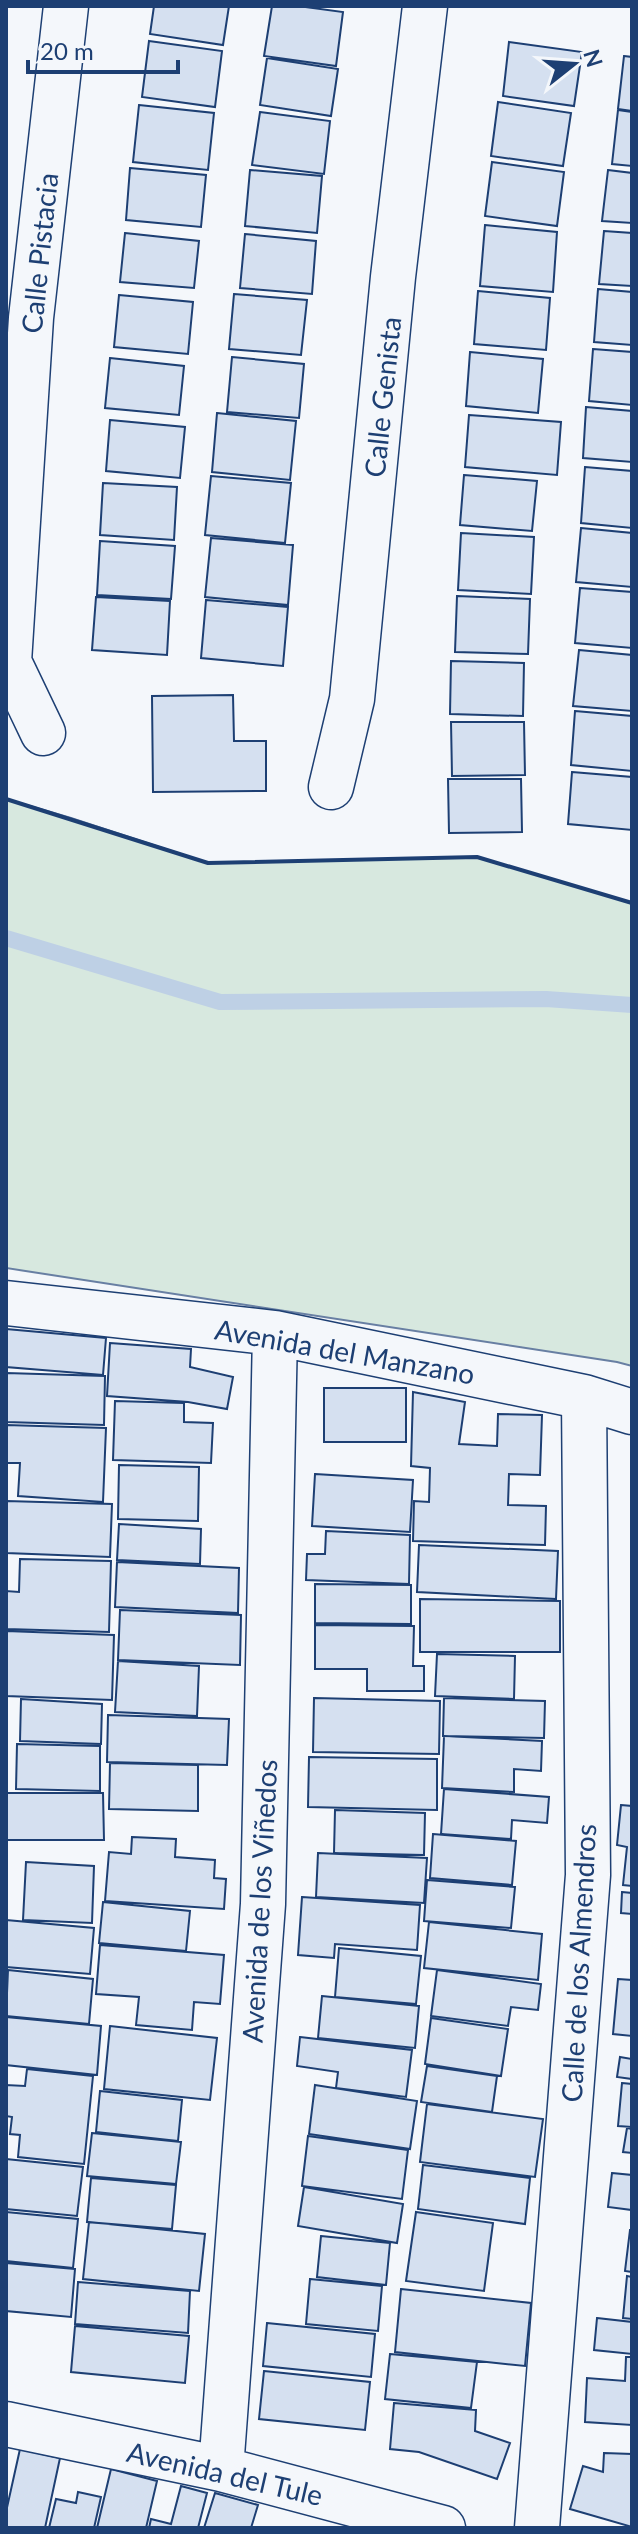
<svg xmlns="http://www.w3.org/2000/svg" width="638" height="2534" viewBox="0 0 638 2534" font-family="Lato,sans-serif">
<rect width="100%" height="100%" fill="#f4f7fb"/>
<path fill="#d7e8df" stroke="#687fa3" stroke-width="2" d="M6,799L71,818L208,863L477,857L632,903V1366L617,1362L6,1268Z"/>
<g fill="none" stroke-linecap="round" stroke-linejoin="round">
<path stroke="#bed0e5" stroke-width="16" d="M6,938L220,1002L546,999L632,1005"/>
</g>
<path fill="#d5e0f0" stroke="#1d3f73" stroke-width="2" d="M154,6H229L223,45L150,34Z
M272,6H298L343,12L336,66L264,56Z
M149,41L222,51L215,107L142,97Z
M509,42L582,52L574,106L503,96Z
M624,56L632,57V111L618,109Z
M267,58L338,69L331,116L260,105Z
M498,102L571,113L563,166L491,156Z
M139,105L214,113L208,170L133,162Z
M618,110L632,112V166L612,164Z
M260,112L330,121L324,174L252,165Z
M492,162L564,172L557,226L485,216Z
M130,168L206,175L201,227L126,220Z
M250,170L322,176L317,233L245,226Z
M608,170L632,173V223L602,221Z
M485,225L557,232L553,292L480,286Z
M604,231L632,233V286L599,284Z
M125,233L199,241L194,288L120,282Z
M245,234L316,241L312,294L240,288Z
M598,289L632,292V345L594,342Z
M478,291L550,298L546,350L474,344Z
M234,294L307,300L301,355L229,349Z
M119,295L193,302L188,354L114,347Z
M593,349L632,352V405L589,401Z
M470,352L543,359L538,413L466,406Z
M232,357L304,364L299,418L227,412Z
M110,358L184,366L179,415L105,408Z
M586,407L632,411V462L583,458Z
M217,413L296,421L290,480L212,472Z
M469,415L561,422L557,475L465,467Z
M110,420L185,427L180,478L106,471Z
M585,467L632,471V528L581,523Z
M464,475L537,481L532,531L460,525Z
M211,476L291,483L285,543L205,535Z
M103,483L177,487L174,540L100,535Z
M581,528L632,533V587L576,582Z
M461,533L534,537L531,594L458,590Z
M211,538L293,545L288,605L205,597Z
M100,541L175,546L171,599L97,595Z
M580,588L632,592V648L575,643Z
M457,596L530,599L528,654L455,652Z
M96,597L170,601L167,655L92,650Z
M206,600L288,607L283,666L201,658Z
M579,650L632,655V711L573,706Z
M451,661L524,663L523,716L450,714Z
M233,695L234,741H266V791L153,792L152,696Z
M575,711L632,716V771L571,765Z
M451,722H524L525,775L452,776Z
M572,772L632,777V830L568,824Z
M448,779H521L522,832L449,833Z
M6,1329L106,1338L103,1375L6,1367Z
M110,1343L191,1349L190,1367L233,1377L227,1409L188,1402L107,1396Z
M6,1373L105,1376L104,1425L6,1422Z
M324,1388H406V1442H324Z
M413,1392L465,1402L459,1444L497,1446L498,1414L542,1415L540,1475L509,1474L508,1505L546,1506L545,1545L413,1541L414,1501L429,1502L430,1468L411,1466Z
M115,1401L184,1403V1422L213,1423L211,1463L113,1460Z
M6,1425L106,1428L103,1502L18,1496L20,1463H6Z
M119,1465L199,1467L198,1521L118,1519Z
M315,1474L413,1480L410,1532L312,1526Z
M6,1501L112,1504L110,1557L6,1553Z
M119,1524L201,1529L200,1564L117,1560Z
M326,1531L410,1535L409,1584L306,1580L307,1554H325Z
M419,1545L558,1551L556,1599L417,1592Z
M20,1559L111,1561L109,1632L6,1629V1591L19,1592Z
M117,1562L239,1568L238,1613L115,1607Z
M315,1584L411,1585V1624L315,1623Z
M420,1599L560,1601V1652H420Z
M120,1610L241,1615L240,1665L118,1660Z
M315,1625L414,1626L413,1666H424V1691H367V1669H315Z
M6,1631L114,1635L112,1700L6,1696Z
M437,1654L515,1656L514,1699L435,1696Z
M118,1661L199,1666L197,1716L115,1712Z
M314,1698L440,1701L439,1754L313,1752Z
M444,1698L545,1701L544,1738L443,1736Z
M21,1699L102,1704L101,1744L20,1741Z
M108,1715L229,1719L227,1765L107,1762Z
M444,1736L542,1741L541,1771L514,1769V1792L442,1788Z
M17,1744L100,1746V1791L16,1789Z
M309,1757L437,1759V1810L308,1807Z
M110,1763L198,1765V1811L109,1809Z
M444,1789L549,1797L547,1823L512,1820L511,1839L441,1834Z
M6,1793H103L104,1840H6Z
M621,1805L632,1806V1886L623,1885L627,1847L617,1845Z
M335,1810L425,1813L424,1855L334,1853Z
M433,1834L516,1841L512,1885L430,1878Z
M132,1837L176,1839L175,1857L215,1860L214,1878L226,1879L224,1909L105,1901L109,1852L131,1854Z
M318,1853L427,1858L424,1903L316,1897Z
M26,1862L94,1866L92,1923L23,1920Z
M427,1880L515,1887L511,1928L424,1921Z
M622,1892L632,1893V1914L621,1913Z
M302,1897L420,1905L417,1950L335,1944L334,1958L298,1955Z
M103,1902L190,1911L186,1951L99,1943Z
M6,1920L94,1928L90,1974L6,1967Z
M429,1922L542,1934L538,1980L424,1968Z
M100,1945L224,1955L220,2004L194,2002L192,2030L136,2025L139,1997L96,1994Z
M339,1948L421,1956L416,2004L335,1997Z
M8,1970L93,1979L89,2024L6,2016Z
M437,1970L541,1984L538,2010L511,2007L508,2026L431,2016Z
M618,1979L632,1980V2036L613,2034Z
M322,1996L419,2006L415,2048L318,2038Z
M6,2017L101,2026L97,2075L6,2065Z
M431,2018L508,2029L501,2076L425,2064Z
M110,2026L217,2038L210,2100L104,2089Z
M300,2037L412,2050L406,2097L336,2088L338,2072L297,2066Z
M620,2057L632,2059V2079L617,2077Z
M427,2066L497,2076L492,2112L421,2102Z
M27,2069L93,2076L84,2164L18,2157L20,2135L10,2134L12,2117L6,2116V2085L25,2086Z
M622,2083L632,2084V2127L618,2126Z
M315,2085L417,2101L410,2149L309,2134Z
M100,2091L182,2100L178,2141L96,2132Z
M427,2104L543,2119L535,2177L420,2162Z
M627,2128L632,2129V2153L623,2152Z
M92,2133L181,2142L176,2184L87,2176Z
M308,2136L408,2150L402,2199L302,2186Z
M6,2159L83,2167L77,2216L6,2209Z
M423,2165L530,2178L525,2224L418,2209Z
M612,2173L632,2175V2210L608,2207Z
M91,2178L176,2185L172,2229L87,2222Z
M304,2187L403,2204L397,2243L298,2226Z
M6,2212L78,2219L73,2268L6,2261Z
M416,2212L493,2223L484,2291L406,2281Z
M89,2222L205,2234L199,2291L83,2279Z
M630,2230H632V2272L625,2271Z
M321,2236L390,2243L386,2285L317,2277Z
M6,2263L75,2269L71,2317L6,2311Z
M627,2276L632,2277V2319L623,2318Z
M310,2279L382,2286L378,2331L306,2324Z
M78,2282L190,2291L188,2333L75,2324Z
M401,2289L531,2303L525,2366L395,2352Z
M597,2318L632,2322V2354L594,2350Z
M267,2323L375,2334L371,2377L263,2366Z
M75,2326L189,2336L185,2383L71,2372Z
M390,2354L477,2362L471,2408L385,2399Z
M626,2357H632V2425L585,2422L587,2378L625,2381Z
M264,2371L370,2382L365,2430L259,2419Z
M394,2403L476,2410L475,2431L510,2443L497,2479L419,2452L390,2449Z
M20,2449L60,2458L45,2528H6V2512Z
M604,2453L632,2454V2527L570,2509L583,2466L603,2472Z
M111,2469L157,2481L146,2528H97Z
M181,2486L207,2493L198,2528H149L151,2519L171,2524Z
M78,2492L101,2497L94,2528H49L56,2499L76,2503Z
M215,2493L258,2505L251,2528H204Z"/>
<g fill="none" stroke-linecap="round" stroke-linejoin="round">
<g stroke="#1d3f73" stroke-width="47">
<path id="street" d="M43,733L9,662L31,318L66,6
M331,787L352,699L393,277L425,6
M6,1303L275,1333L584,1397L632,1412
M6,2424L221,2469L443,2528
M221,2469L263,1904L275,1333
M537,2528L588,1875L584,1397"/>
</g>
<use href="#street" stroke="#f4f7fb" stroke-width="44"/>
<path stroke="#1d3f73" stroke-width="4" d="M6,799L208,863L477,857L632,903"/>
</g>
<g text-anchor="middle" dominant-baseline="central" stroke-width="6" stroke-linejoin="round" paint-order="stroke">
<g font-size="28" fill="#1d3f73" stroke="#f4f7fb">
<text transform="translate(39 253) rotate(-84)">Calle Pistacia</text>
<text transform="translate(382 397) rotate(-84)">Calle Genista</text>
<text transform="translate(345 1351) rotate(10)">Avenida del Manzano</text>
<text transform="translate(259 1901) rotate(-87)">Avenida de los Viñedos</text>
<text transform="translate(578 1963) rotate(-87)">Calle de los Almendros</text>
<text transform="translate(225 2473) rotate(13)">Avenida del Tule</text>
</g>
</g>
<rect width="638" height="2534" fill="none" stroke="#1d3f73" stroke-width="16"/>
<g transform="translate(574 64) rotate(73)" stroke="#f4f7fb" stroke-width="6" paint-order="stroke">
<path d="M0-6L14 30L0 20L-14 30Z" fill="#1d3f73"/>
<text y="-12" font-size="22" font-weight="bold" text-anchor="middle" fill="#1d3f73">N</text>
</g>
<path d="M28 60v12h150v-12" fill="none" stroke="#1d3f73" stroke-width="4"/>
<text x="40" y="60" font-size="24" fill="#1d3f73" stroke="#f4f7fb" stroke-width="6" paint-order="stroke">20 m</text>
</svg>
